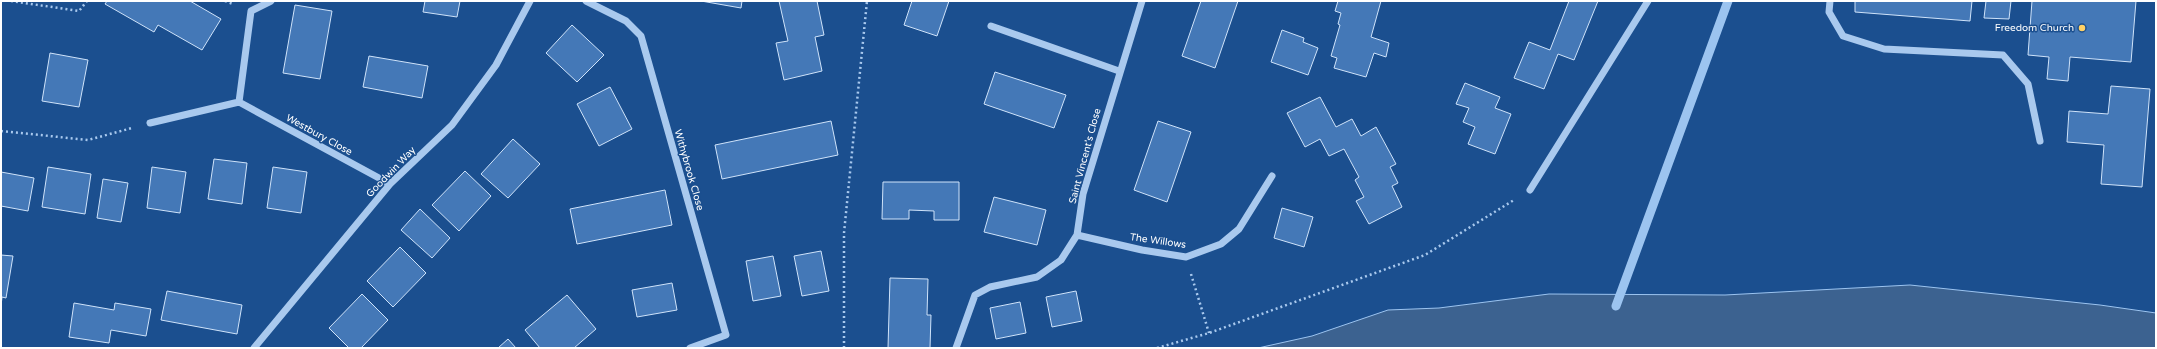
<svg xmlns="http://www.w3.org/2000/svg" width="2157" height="349" viewBox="0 0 2157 349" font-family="'Varela Round',sans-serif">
<rect width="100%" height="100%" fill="#1b4f8f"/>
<path fill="#3c6290" stroke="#9cc4f0" d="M1910,285L2100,305L2156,313V348H1258L1312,336L1388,310L1439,308L1549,294L1725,295Z"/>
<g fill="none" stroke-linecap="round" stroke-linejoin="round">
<path stroke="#9cc4f0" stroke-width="9" d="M1616,306L1728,1"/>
</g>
<path fill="#4478b7" stroke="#cfe3fa" d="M107,1H190L221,19L202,50L158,25L154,32L105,4Z
M425,1H460L457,17L423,12Z
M701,1H742L741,8Z
M779,1H817L824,35L815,37L822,71L784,80L776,43L788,41Z
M912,1H949L937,36L904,25Z
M1201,1H1238L1215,68L1182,56Z
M1338,1H1381L1371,37L1389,43L1386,57L1374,53L1366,77L1334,68L1337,58L1331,56L1340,25L1338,24L1341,13L1335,11Z
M1569,1H1598L1574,60L1558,54L1544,89L1514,78L1529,42L1550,50Z
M1855,1H1972L1970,21L1855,12Z
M1986,1H2011L2009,19L1984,18Z
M2032,1H2136L2131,62L2070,57L2068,81L2047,79L2049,57L2028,55Z
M295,5L332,11L320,79L283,73Z
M572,25L604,55L577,82L546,53Z
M1282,30L1304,38L1303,42L1318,48L1308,75L1271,62Z
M50,53L88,60L79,107L42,101Z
M369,56L428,66L422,98L363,87Z
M995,72L1066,95L1054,128L984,104Z
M1465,83L1500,97L1495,108L1511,114L1495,154L1468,144L1475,127L1463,122L1469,108L1456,104Z
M2111,86L2150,89L2142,187L2101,184L2104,145L2067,142L2069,111L2108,114Z
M610,87L632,129L599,146L577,104Z
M1320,97L1336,127L1352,119L1361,136L1376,127L1396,164L1390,167L1398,183L1392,186L1402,207L1369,224L1356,201L1364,197L1355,180L1359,177L1344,149L1329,156L1320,139L1305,147L1287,113Z
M831,121L838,155L722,179L715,145Z
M1158,121L1191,132L1167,202L1134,190Z
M513,139L540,164L508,198L481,174Z
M214,159L247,163L242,204L208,199Z
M48,167L91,174L85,214L42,207Z
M152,167L186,172L180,213L147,208Z
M273,167L307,172L301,213L267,208Z
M465,171L491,196L459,231L432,205Z
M1,172L34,178L28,211L1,206Z
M103,179L128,183L121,222L97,218Z
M883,182H959V220H934V211L909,210V219H882Z
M665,190L672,225L577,244L570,209Z
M994,197L1046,210L1037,245L984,232Z
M1282,208L1313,217L1304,247L1274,238Z
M420,209L450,238L432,258L401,230Z
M400,247L426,273L393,307L367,281Z
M821,251L829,291L802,296L794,256Z
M1,255L13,256L6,298L2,297L1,306Z
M773,256L781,296L753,301L746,261Z
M890,278L928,279L927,315H931L930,348H888Z
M672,283L677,310L637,317L632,290Z
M167,291L242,305L237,334L161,320Z
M1076,291L1082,321L1052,327L1046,297Z
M362,294L388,320L361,348H349L329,328Z
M567,295L596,329L574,348H540L525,330Z
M1020,302L1026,333L996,339L990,308Z
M74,303L114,310L115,303L151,309L146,336L111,330L109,343L69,337Z
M508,339L516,348H498Z"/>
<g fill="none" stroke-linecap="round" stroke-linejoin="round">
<path stroke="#a9c9ee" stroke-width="2.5" stroke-dasharray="2 3" stroke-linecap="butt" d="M11,1L79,11L87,1
M225,1L233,4
M1,131L88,140L132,128
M1191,274L1209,333
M844,348V233L867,1
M1157,348L1209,333L1425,255L1514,200"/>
<path stroke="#a9c9ee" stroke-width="7" d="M271,1L251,11L239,102L390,184
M586,1L626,21L641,36L726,335L690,348
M1830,1L1829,12L1843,36L1884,49L2003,55L2028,84L2040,141
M991,26L1119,71
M150,123L239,102
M1530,190L1648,1
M1077,235L1142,250L1186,257L1221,244L1239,229L1272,176
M254,348L390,184L452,125L496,65L530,1
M956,348L975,295L990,287L1037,277L1061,260L1077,235L1083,194L1142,1"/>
</g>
<circle fill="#ffd166" stroke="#1b4f8f" stroke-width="1.5" cx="2082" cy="28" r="4"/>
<g text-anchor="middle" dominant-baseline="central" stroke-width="3" stroke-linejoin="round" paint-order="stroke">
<g font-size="10" fill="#fff" stroke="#1b4f8f" text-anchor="end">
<text x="2074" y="28">Freedom Church</text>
</g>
<g font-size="10" fill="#fff" stroke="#1b4f8f">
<text transform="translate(319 135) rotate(29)">Westbury Close</text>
<text transform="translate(1085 156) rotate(-75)">Saint Vincent's Close</text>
<text transform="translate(689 170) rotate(74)">Withybrook Close</text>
<text transform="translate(391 172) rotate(-46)">Goodwin Way</text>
<text transform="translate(1158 241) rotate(8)">The Willows</text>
</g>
</g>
<rect width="2157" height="349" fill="none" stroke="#ffffff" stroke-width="4"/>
</svg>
